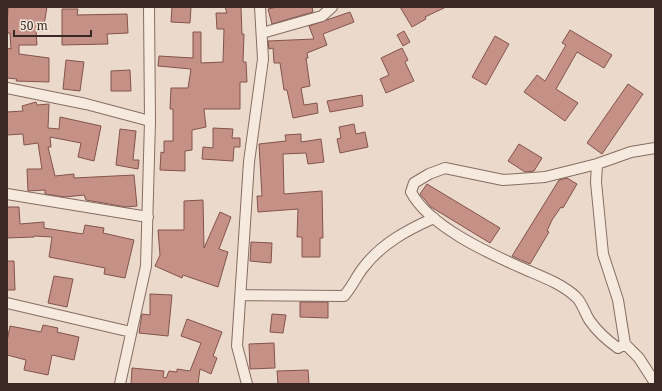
<svg xmlns="http://www.w3.org/2000/svg" width="662" height="391" viewBox="0 0 662 391" font-family="'Noto Serif',serif">
<rect width="100%" height="100%" fill="#ebdacc"/>
<path fill="#c59186" stroke="#84534a" d="M8,7H47L43,31L36,30L37,45H19V54L49,58V82L16,81L17,79L7,78V48L11,49L10,33H7Z
M172,7H191L190,23L171,22Z
M225,7H241L242,34H244L243,62H246L247,82H240V109H204L206,127L192,130V150L185,151V171L160,170L161,152L164,153V141H173V109H170L171,88H188L191,69L158,66L159,56L193,58V32H201V63L223,62L224,29H217L216,13H227Z
M277,7H312L313,12L272,24L268,9Z
M400,7H446L425,17L426,19L412,27Z
M62,9H78L77,15L127,14L128,33L107,34L108,44L62,45Z
M350,12L354,22L323,34L327,45L307,53L308,58H306L310,86L301,88L304,105L317,103L318,113L293,118L287,90H284L280,63H274L273,48L269,49L268,41L314,39L309,26Z
M570,30L612,55L604,68L577,52L556,89L578,103L565,121L524,92L537,75L545,81L566,45L562,43Z
M404,31L410,42L403,46L397,35Z
M495,36L509,44L486,85L472,77Z
M402,48L408,60L405,62L414,81L386,93L380,79L389,75L381,58Z
M66,60L84,62L80,91L63,89Z
M130,70L131,91H111V71Z
M628,84L643,94L602,154L587,143Z
M362,95L363,106L330,112L327,101Z
M36,102L37,105L49,104L48,128L59,129L60,117L101,126L94,161L78,157L81,143L50,137L51,147H48L55,176L74,174V178L134,175L137,206L126,207L86,200L84,195L65,197L45,194V190L28,191L27,169H42L38,143L24,145L23,134L7,135V112L23,111L22,106Z
M354,124L356,134L365,132L368,147L340,153L337,139L341,138L339,127Z
M213,128L233,129L232,138H240V147H234L233,161L202,159L203,147L213,148Z
M120,129L136,131L133,160H139L138,169L116,165Z
M301,134V142L321,139L324,162L308,164L306,153L283,154L284,194L322,191L323,238H320V257H302V237H297L298,209L258,212L257,196H262L259,144L286,141L285,135Z
M519,144L542,158L534,171L525,172L508,161Z
M567,178L577,184L563,208L561,207L552,220L547,231L549,232L530,264L512,256L559,180Z
M427,184L500,228L490,243L431,207L420,194Z
M203,200L204,248L220,212L231,217L219,249L228,252L218,287L183,275L182,278L155,266L160,255L158,230H184V201Z
M7,207H19L20,224L44,222V228L83,234L85,225L104,228L103,233L134,240L125,278L104,274L105,268L49,257L52,237L34,236V237L7,238Z
M251,242L272,243L271,263L250,261Z
M7,261H14L15,290H7Z
M54,276L73,279L67,307L48,303Z
M150,294L172,295L168,336L139,333L142,314L150,315Z
M300,302H328V318L300,317Z
M272,314L286,315L283,333L270,332Z
M187,319L222,332L213,356L217,358L211,374L200,369L198,384H131L132,368L164,371L163,377L166,378L169,371L177,372V369L190,371L201,343L181,336Z
M43,325L58,328L57,332L79,337L74,360L52,355L48,375L24,370L26,360L7,355V341L10,326L41,332Z
M274,343L275,368L250,369L249,344Z
M308,370L309,384H278L277,371Z"/>
<g fill="none" stroke-linecap="round" stroke-linejoin="round">
<g stroke="#876c61" stroke-width="12">
<path id="street" d="M262,33L322,16L332,7
M7,88L86,104L150,121
M597,164L596,182L603,254L618,300L625,344L639,358L655,383
M7,194L148,217
M241,295L344,296C352,287 356,277 363,268C381,244 407,230 434,218
M7,303L131,332
M625,344L618,348C608,341 597,331 590,321C585,314 582,302 576,297C561,283 540,276 522,268C488,253 429,226 411,192L414,183L429,174L445,168L503,180L545,177L597,164L631,152L655,148
M120,384L146,266L150,121L149,7
M247,384L237,346L249,162L263,59L260,7"/>
</g>
<use href="#street" stroke="#f6eadf" stroke-width="10"/>
</g>
<rect width="662" height="391" fill="none" stroke="#392823" stroke-width="16"/>
<path d="M14 30v6h77v-6" fill="none" stroke="#392823" stroke-width="2"/>
<text x="20" y="30" font-size="12" fill="#392823" stroke="#f3e6db" stroke-width="3" paint-order="stroke">50 m</text>
</svg>
